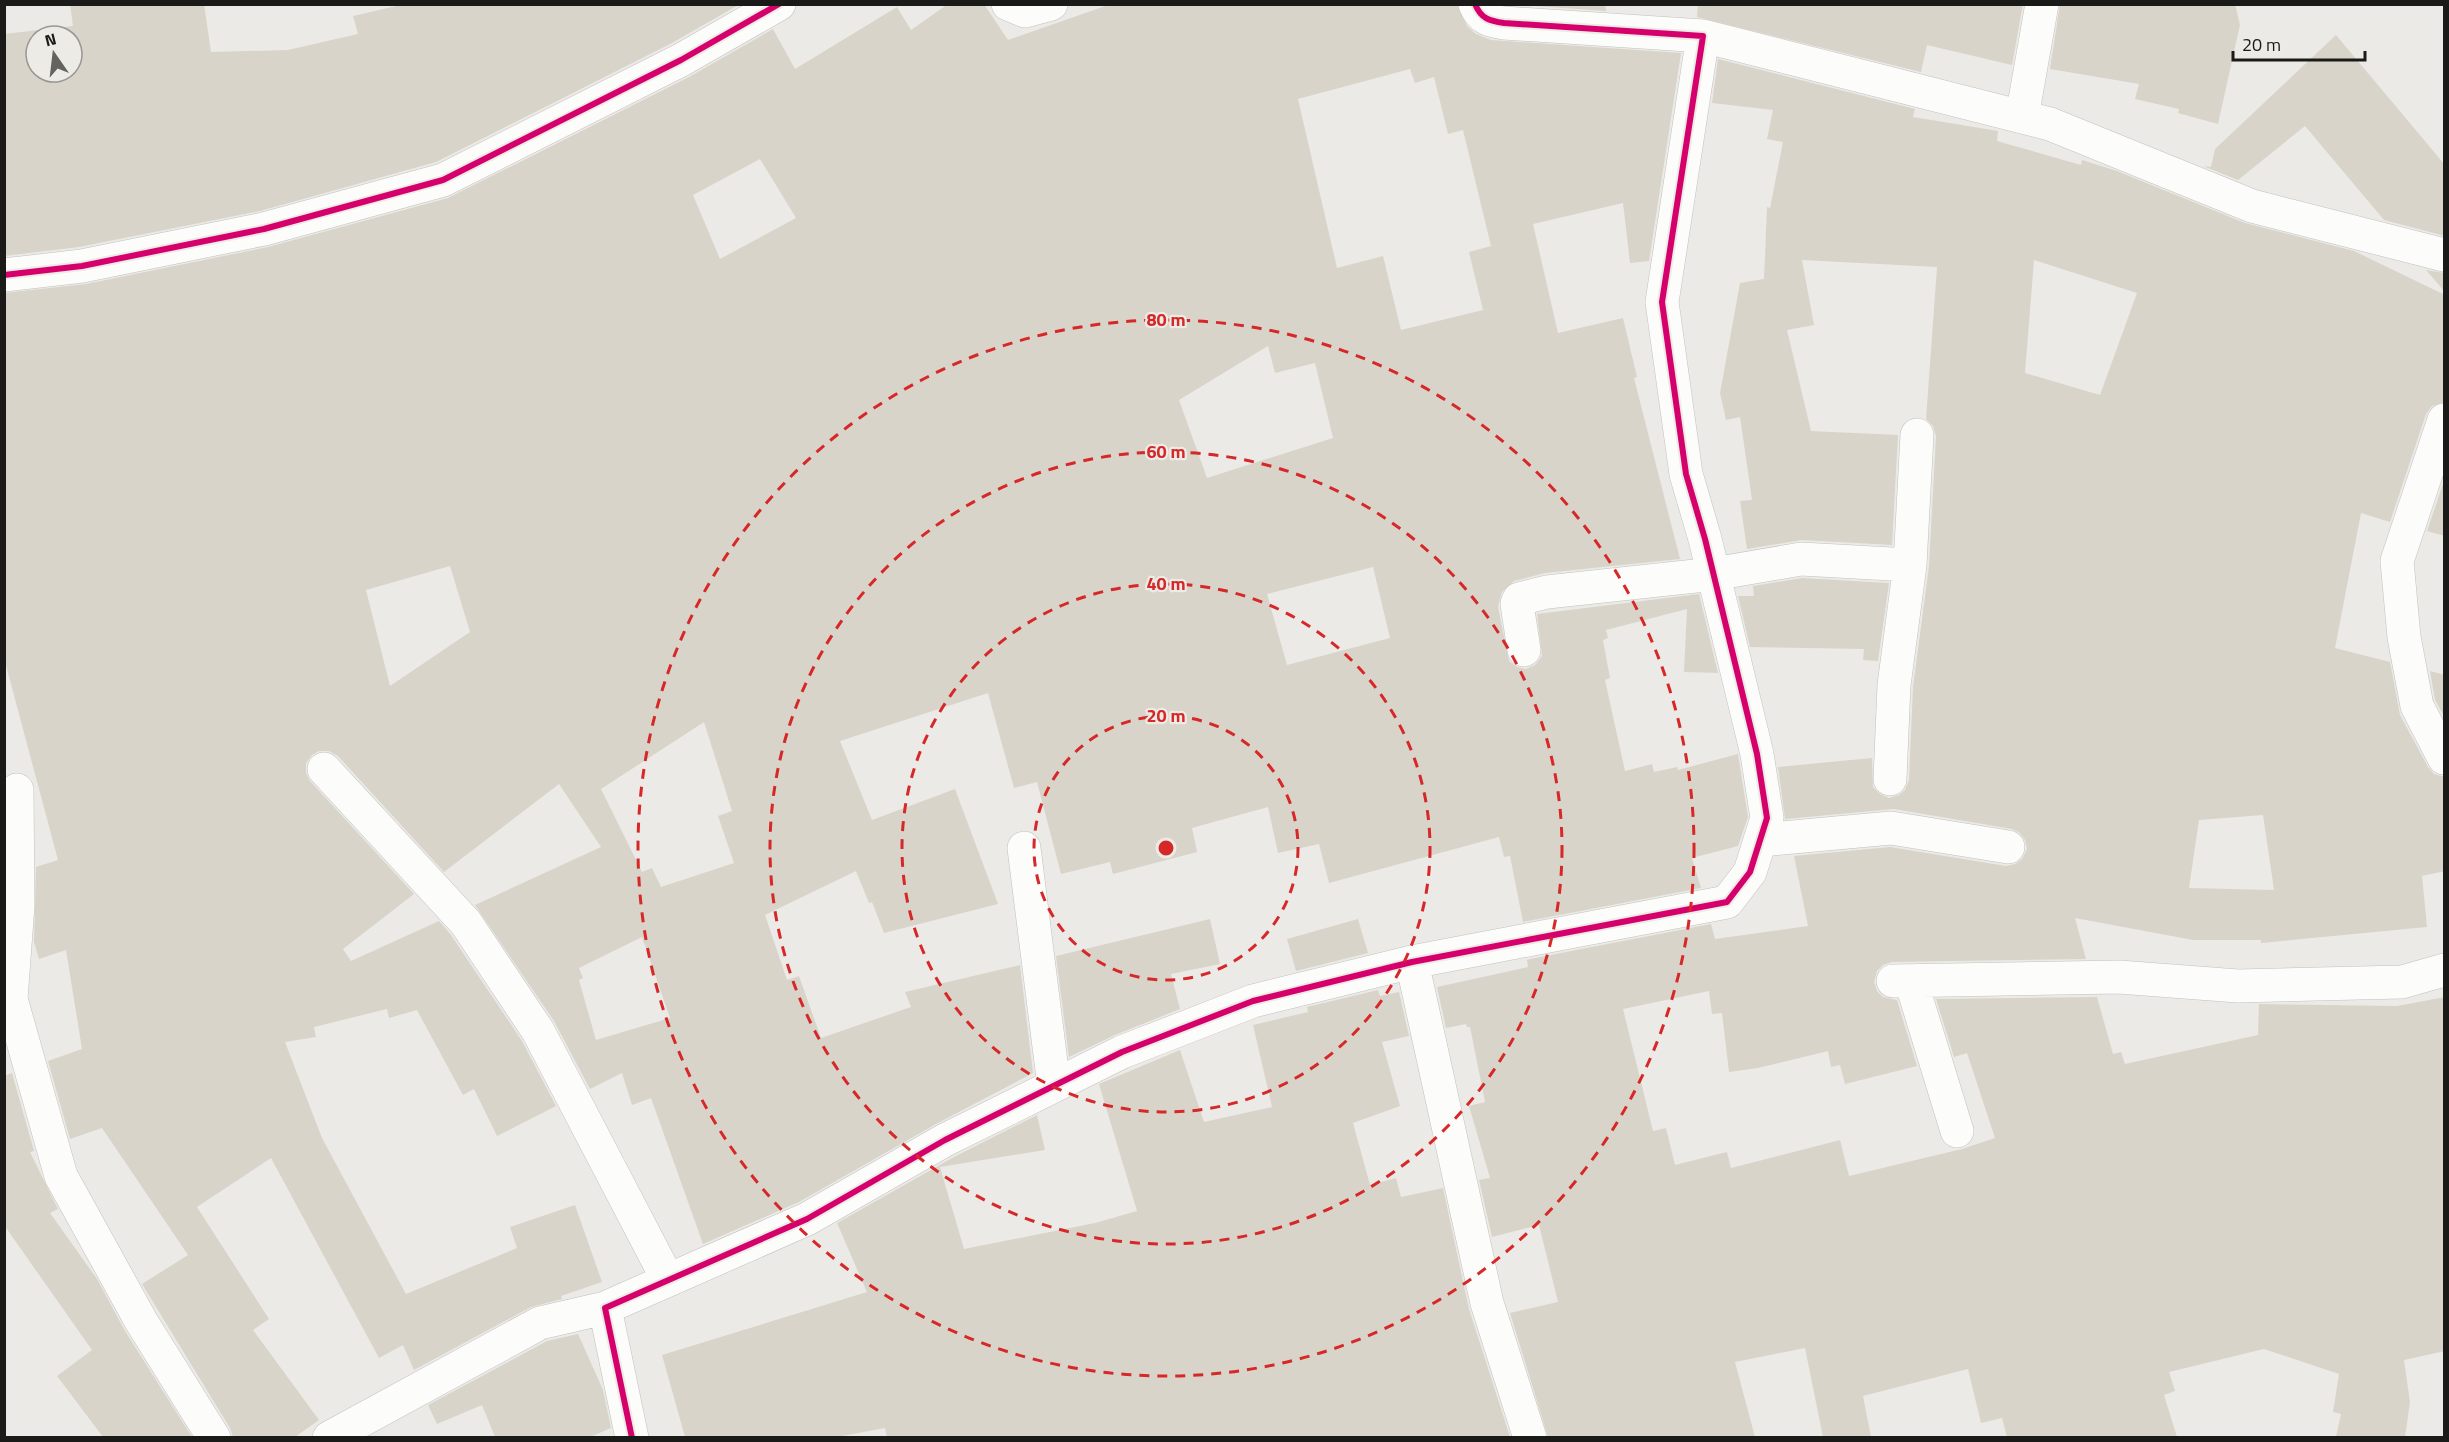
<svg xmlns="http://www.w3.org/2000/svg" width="2449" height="1442" viewBox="0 0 2449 1442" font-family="'Titillium Web',sans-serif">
<rect width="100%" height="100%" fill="#ebeae7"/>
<path fill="#d9d4c9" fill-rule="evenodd" d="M70,4H204L211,52L288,50L358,34L353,16L405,4H740L672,43L436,162L260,211L79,247L4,256V34L73,26ZM36,36H72V72H36Z
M948,4H984L1008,40L1111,4H1457L1467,26L1476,34L1491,40L1681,53L1649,261L1630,263L1623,203L1533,224L1558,333L1623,318L1637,377L1634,378L1680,559L1545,573L1514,581L1502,592L1498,607L1509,661L1517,667L1526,669L1535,665L1542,656L1537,614L1699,594L1718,673L1684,672L1687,609L1606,630L1608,638L1603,640L1610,678L1605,680L1625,771L1652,764L1654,772L1677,767L1678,770L1738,754L1748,817L1738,846L1692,858L1701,888L1523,922L1510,856L1504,857L1499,837L1329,883L1319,844L1278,853L1268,807L1192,828L1197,852L1113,874L1110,862L1061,874L1037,782L1014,788L988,693L840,741L872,820L955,789L998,904L884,933L872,902L869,903L856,871L765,915L787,980L799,976L821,1038L911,1007L905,992L1020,965L1033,1073L936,1124L799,1202L703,1244L651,1098L632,1105L622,1073L590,1089L554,1021L475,905L601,847L559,784L444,872L338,756L329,751H319L312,755L306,763V773L310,781L414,894L343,949L351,961L439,921L451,935L522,1041L556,1106L497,1136L474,1089L463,1095L417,1010L389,1018L387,1009L314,1027L316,1037L285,1042L322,1138L406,1294L517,1248L510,1227L575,1205L602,1282L561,1296L562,1299L531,1307L414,1370L403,1345L379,1358L271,1158L197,1207L269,1319L253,1330L319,1420L295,1437H233L230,1428L142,1284L188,1255L102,1128L70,1139L48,1061L82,1049L66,950L39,959L34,942L36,867L58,860L4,658V293L86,284L268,247L448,198L689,77L773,29L795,69L897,7L911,30ZM1410,69L1415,83L1434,77L1448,134L1463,130L1491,246L1469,252L1483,310L1401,330L1383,256L1337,268L1298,99ZM760,159L796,218L720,259L693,195ZM1268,346L1275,373L1315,363L1333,438L1207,478L1179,400ZM450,566L470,632L390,686L366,590ZM1373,567L1390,638L1287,665L1267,594ZM704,722L732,811L718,816L734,863L661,887L652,868L642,872L601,789ZM642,937L670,1018L596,1040L579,980L583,978L579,968Z
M1508,4H1605L1606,11Z
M1698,4H2023L2012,65L1927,45L1921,72L1697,17Z
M2060,4H2235L2240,25L2218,124L2178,113L2179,109L2135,99L2139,84L2050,69Z
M2336,35L2445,165V236L2384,220L2305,126L2238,180L2203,166L2211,167L2215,149Z
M1718,59L1915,109L1913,117L1998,131L1997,141L2081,165L2082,160L2117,171L2245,223L2354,251L2445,295V402L2432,406L2426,414L2390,522L2361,513L2335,648L2390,662L2400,715L2428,767L2434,774L2445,777V871L2422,876L2427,927L2261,943V940H2193L2075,918L2086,959L1892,962L1883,965L1877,971L1874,982L1877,991L1883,997L1897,1000L1917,1066L1845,1084L1840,1065L1831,1067L1828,1051L1758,1068L1729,1072L1722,1013L1712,1014L1709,991L1623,1009L1653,1131L1666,1128L1675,1165L1727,1152L1731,1168L1840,1140L1849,1176L1962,1149L1995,1138L1967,1053L1954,1057L1936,999L2097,997L2113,1054L2121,1052L2125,1064L2258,1035L2259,1004L2397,1006L2445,997V1351L2404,1360L2410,1402L2405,1437H2336L2341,1414L2333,1412L2339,1374L2264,1349L2169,1372L2175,1391L2164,1395L2177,1437H2007L2002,1418L1981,1423L1968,1369L1863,1396L1871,1437H1823L1805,1348L1735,1362L1755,1437H1548L1510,1313L1558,1302L1539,1225L1492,1237L1479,1180L1490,1178L1469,1106L1485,1102L1470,1027H1467L1466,1024L1446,1028L1437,987L1528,967L1527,960L1530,959L1711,924L1715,939L1808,926L1794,856L1890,847L2006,866L2015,864L2022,859L2027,849L2025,840L2020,833L2012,829L1894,809L1785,819L1778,767L1872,758L1873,787L1880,794L1889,798L1899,795L1905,790L1909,780L1913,687L1929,566L1936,436L1933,426L1926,419L1937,267L1802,260L1814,325L1787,330L1811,431L1898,435L1892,545L1802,540L1747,549L1740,501L1752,500L1740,417L1726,420L1720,393L1740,283L1764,279L1767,207L1770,208L1783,142L1767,139L1773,110L1712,103ZM2034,260L2137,293L2100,395L2025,373ZM2263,815L2274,890L2189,888L2199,820Z
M2426,270L2445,273V292Z
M2445,478V536L2427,531Z
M1802,578L1889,583L1878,661L1863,660L1864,649L1750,647L1738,596H1754L1753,586Z
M2430,671L2445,675V718L2435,700Z
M1210,919L1220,964L1171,974L1180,1009L1115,1035L1069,1057L1056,956Z
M1358,919L1368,953L1296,971L1287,939Z
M1378,990L1380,996L1399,992L1409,1036L1382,1042L1400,1106L1353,1123L1370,1185L1396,1178L1401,1197L1443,1188L1469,1309L1510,1437H887L885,1428L837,1437H685L662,1355L867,1292L837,1223L954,1157L1037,1115L1045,1150L940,1167L964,1249L1095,1223L1137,1211L1099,1084L1180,1050L1204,1122L1272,1107L1253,1025L1308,1012L1307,1007Z
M12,1073L34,1151L30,1152L58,1209L50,1213L97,1279L125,1331L192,1437H103L57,1376L92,1350L4,1225V1076Z
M578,1334L603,1390L611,1428L590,1437H495L482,1405L437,1424L428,1405L547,1341Z"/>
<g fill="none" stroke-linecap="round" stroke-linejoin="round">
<g stroke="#c1c1bf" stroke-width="34">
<path id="street" d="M1008,4L1025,11L1051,4
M1703,36L2050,124L2252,206L2444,255
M2022,117L2042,4
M4,275L82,266L264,229L443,180L681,60L779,4
M2444,420L2397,561L2404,637L2417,706L2444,758
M1524,650L1517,604L1519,599L1547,592L1714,574L1801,559L1910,565L1917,435
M324,769L466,923L538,1031L668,1280
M1890,779L1894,685L1910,565
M17,790L18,905L11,999L61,1176L141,1321L214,1438
M1760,840L1891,828L2008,847
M1024,848L1054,1086
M1412,962L1487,1303L1530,1438
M1893,981L2119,977L2238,986L2402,982L2444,970
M1911,981L1957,1131
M329,1438L540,1323L605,1308
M632,1438L605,1308L807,1219L945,1140L1122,1052L1253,1001L1412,962L1727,902L1750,872L1767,818L1757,754L1705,539L1686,474L1662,302L1703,36L1504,23C1490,21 1481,19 1475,4"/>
</g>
<use href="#street" stroke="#fcfcfb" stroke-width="33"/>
<g stroke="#ecebe6" stroke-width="10">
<path id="cycleway" d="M4,275L82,266L264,229L443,180L681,60L779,4
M632,1438L605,1308L807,1219L945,1140L1122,1052L1253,1001L1412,962L1727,902L1750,872L1767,818L1757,754L1705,539L1686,474L1662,302L1703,36L1504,23C1490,21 1481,19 1475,4"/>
</g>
<use href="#cycleway" stroke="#d6006c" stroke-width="6"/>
</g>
<g fill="none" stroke="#d62828" stroke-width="3" stroke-dasharray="10 8">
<circle cx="1166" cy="848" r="132"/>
<circle cx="1166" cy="848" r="264"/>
<circle cx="1166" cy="848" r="396"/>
<circle cx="1166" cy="848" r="528"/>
</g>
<circle cx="1166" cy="848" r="9" fill="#d62828" stroke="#ecebe6" stroke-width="3"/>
<g font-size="18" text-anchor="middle" font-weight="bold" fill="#d62828" stroke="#ecebe6" stroke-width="4.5" stroke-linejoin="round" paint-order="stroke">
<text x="1166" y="326">80 m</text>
<text x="1166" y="458">60 m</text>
<text x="1166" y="590">40 m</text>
<text x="1166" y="722">20 m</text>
</g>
<rect width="2449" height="1442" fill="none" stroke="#1a1a18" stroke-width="12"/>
<g transform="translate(54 54) rotate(346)"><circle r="28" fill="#ecebe6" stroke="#989794" stroke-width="1.5"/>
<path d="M0-4.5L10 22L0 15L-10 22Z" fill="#636360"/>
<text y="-9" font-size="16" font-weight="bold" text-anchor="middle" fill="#1a1a18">N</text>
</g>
<path d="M2233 51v9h132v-9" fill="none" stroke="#1a1a18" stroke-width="3"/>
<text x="2242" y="51" font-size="18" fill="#1a1a18" stroke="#ecebe6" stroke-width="4.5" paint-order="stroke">20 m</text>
</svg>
